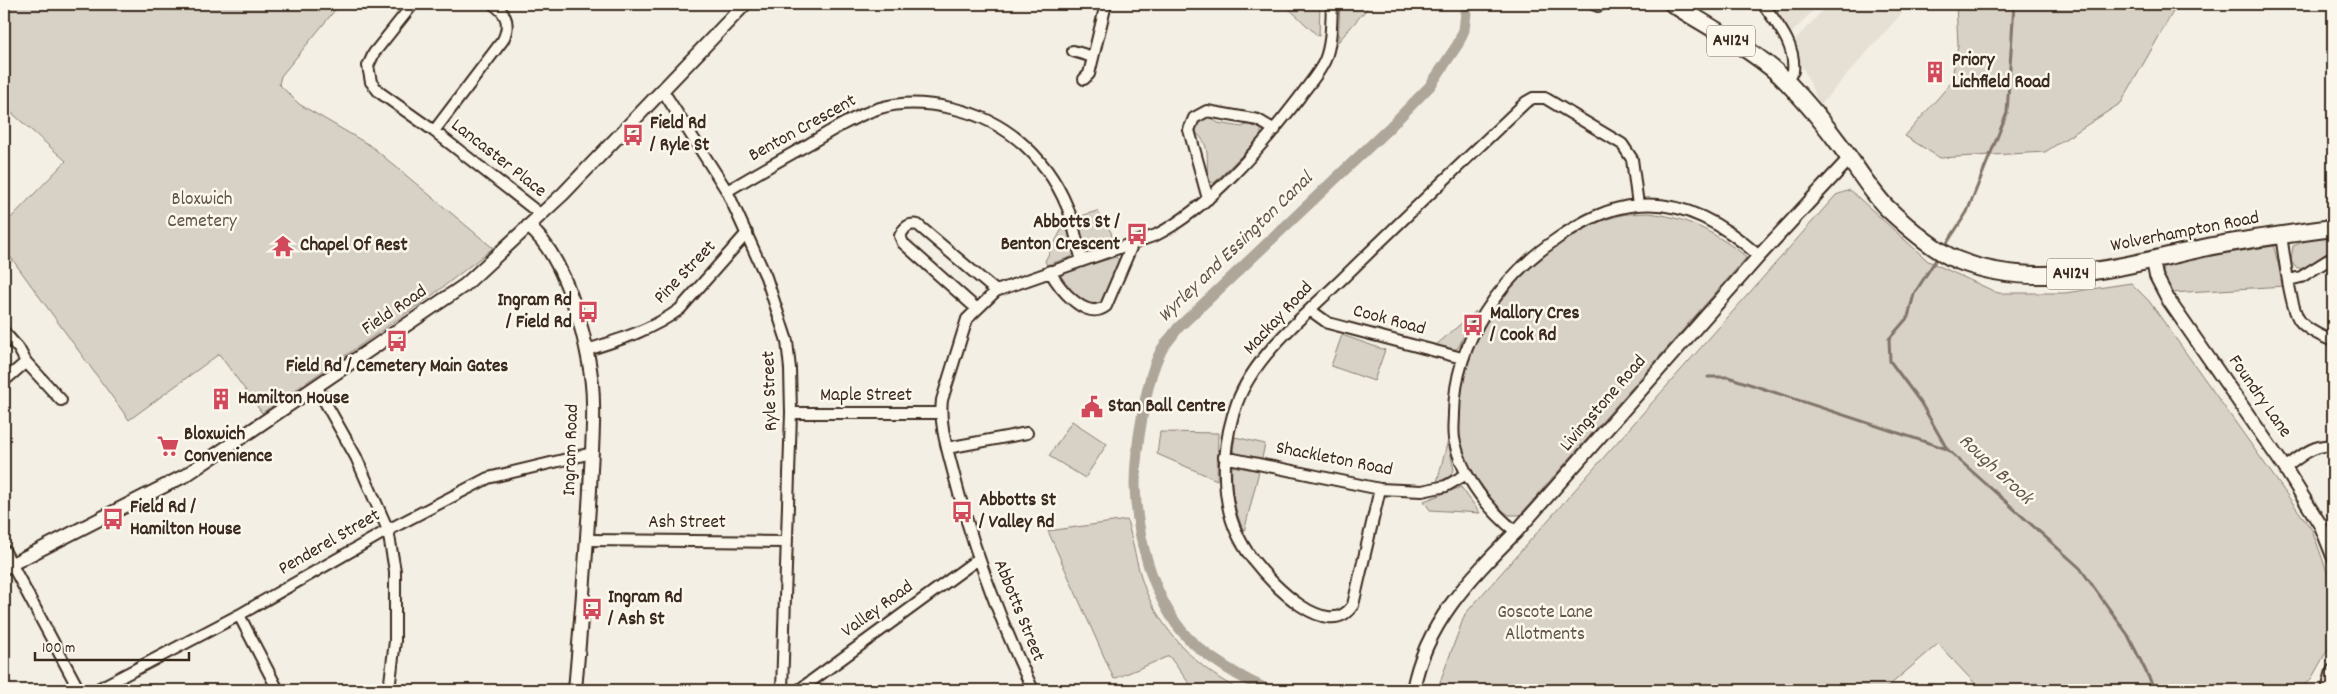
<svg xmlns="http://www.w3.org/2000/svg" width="2337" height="694" viewBox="0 0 2337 694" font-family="Dekko,sans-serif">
<rect width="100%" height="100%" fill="#f3efe4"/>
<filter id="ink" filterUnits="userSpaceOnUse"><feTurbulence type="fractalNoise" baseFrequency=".02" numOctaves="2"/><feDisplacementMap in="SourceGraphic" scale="10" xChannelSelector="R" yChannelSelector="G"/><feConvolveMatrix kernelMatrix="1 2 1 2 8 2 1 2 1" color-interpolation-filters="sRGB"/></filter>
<g filter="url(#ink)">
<path fill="#e5dfd4" d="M1770,4H1819L1790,35Z
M1828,4H1892L1902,13L1820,105L1792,44Z"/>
<path fill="#d8d1c6" stroke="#8a7e72" d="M4,4H340L281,76L279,84L299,104L371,146L493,248L430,297L262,413L219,354L129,420L4,248V225L66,161L4,106Z
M1284,4H1320L1319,36H1318Z
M1340,4H1371L1338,42Z
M1956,4H2164L2174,10L2121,103L2045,152L1940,158L1905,136L1951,83L1958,45Z
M1209,116L1218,123L1242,127L1248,124L1261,129V136L1214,183L1208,181C1205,164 1213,146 1196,133L1197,124L1203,118Z
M1850,190L1928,261L1998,293H2065L2131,283L2149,301L2312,530L2333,588V629L2329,647L2310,681L2295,690H1981L1938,644L1884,690H1437L1465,614L1836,195Z
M1097,211L1111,232L1114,245L1089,251L1084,248L1075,218Z
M1648,213C1686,217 1711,231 1742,253L1746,258L1520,515H1509C1498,508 1490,498 1483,487C1471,472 1459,452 1458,433C1456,365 1490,299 1541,256C1561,239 1591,222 1618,216C1627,213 1638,214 1648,213Z
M1065,223L1075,253L1071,257L1047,265L1045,261Z
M2333,237V252L2327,253L2303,269L2295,267L2291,261L2293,246L2310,239Z
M2273,244L2284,286L2171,293L2163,275L2164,266L2207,251Z
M1116,257L1120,261L1103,304L1095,309L1079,299L1059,280L1062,273Z
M1476,311L1458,348L1453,350L1436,345Z
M1342,335L1385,350L1374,381L1331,366Z
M1072,421L1107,444L1085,478L1049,456Z
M1160,432L1218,433L1217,480L1157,454Z
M1235,437L1265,444L1262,458L1237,454L1233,450Z
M1448,440L1454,470L1449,477L1437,482Z
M1232,466L1259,471L1244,532C1234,508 1231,492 1232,466Z
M1461,487L1480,513L1430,510L1424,501Z
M1127,520C1133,541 1139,579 1149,598C1167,636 1202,672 1240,690H1194L1169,656L1114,679L1048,531Z"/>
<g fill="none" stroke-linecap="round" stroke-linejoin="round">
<path stroke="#817468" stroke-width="3" d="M1947,243L1967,212L2007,113L2014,4
M1937,258L1914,294L1908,317L1889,339L1890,361L1921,403L1947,449L2080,568L2128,635L2155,690
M1708,377H1728L1947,449"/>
<path stroke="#afa69a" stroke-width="11" d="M1269,690C1244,680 1206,657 1187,637C1153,600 1136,534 1135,485C1135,463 1138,440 1142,418C1146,395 1151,369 1162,349C1167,342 1173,335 1178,328L1389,128L1430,86L1458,44L1464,30L1467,4"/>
<g stroke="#3b2a1e" stroke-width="14">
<path id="minor" d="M413,4L374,53L368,66L371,82L379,92L434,131L540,214
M1593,4L1598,6L1602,4
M1763,4C1777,24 1796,45 1793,71L1786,81
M1073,51L1093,57
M1084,79L1089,74L1106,4
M663,91L727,191L766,277L787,341L790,369L791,413L782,690
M434,131L503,40C510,25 508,14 493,4
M727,191C754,175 782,159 809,144C832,130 855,116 880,108C903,101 928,103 951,108C1009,120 1052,162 1071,217C1075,232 1078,247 1082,261
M1208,199L1189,130L1194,118L1207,111L1258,120L1275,130
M2281,235C2284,253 2290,309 2300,321C2307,330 2323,337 2333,341
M1050,271C1059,288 1086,322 1106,306L1132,245
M2289,280L2301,277L2333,257
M977,309L903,243L900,236C904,228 908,223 918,225L996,291
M1310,310L1328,323L1462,358
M4,332L19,349L26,362L61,400
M587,350C619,340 652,330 680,309L747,233
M4,381L26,362
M316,386L356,457L388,530L395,571V641L389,690
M791,413H941
M947,448L1027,433
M1224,457L1380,489L1422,491L1446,486L1465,475
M2285,468C2301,456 2313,444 2333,446
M1380,489L1353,605C1328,643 1271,583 1254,561C1244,549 1234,530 1230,514C1221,478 1224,438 1237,403C1254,356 1306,314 1341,280C1402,220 1464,161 1526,102L1533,98H1545L1622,144L1632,159L1638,205
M1516,532C1487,508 1464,480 1455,443C1452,434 1454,423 1454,413C1455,341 1500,277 1558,238C1583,221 1607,208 1637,205C1685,200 1726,226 1759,256
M587,540L787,542
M4,550L79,690
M239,615L278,690
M96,690L239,615L388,530L488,478L592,453
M799,690L978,559
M1033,690C1000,621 973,549 954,475C948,451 939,425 942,400L967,319L996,291L1156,235C1208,209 1264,144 1299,98C1307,86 1319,74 1325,60C1332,42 1331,23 1332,4"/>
</g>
<g stroke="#3b2a1e" stroke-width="16">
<path id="tertiary" d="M528,226C567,257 593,354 593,403C594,432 591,461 590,490C586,557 581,624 575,690
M2153,261L2156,276L2169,301L2285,468L2321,526L2333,556
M4,568L186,475L465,285L563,194L745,4
M1413,690C1425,624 1470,578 1516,532L1759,256L1850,158
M2328,690L2333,671"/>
</g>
<g stroke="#3b2a1e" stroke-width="20">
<path id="primary" d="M1673,4C1707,26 1761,54 1788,83C1806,102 1824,123 1840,145C1855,165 1869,189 1886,207C1905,225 1933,250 1957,260C2036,292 2124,266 2203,248C2246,239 2290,234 2333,228"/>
</g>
<use href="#minor" stroke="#fbf7ec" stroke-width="10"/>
<use href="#tertiary" stroke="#fbf7ec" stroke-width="12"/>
<use href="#primary" stroke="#fbf7ec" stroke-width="16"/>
</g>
</g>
<defs>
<g id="building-bare" transform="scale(1.725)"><path d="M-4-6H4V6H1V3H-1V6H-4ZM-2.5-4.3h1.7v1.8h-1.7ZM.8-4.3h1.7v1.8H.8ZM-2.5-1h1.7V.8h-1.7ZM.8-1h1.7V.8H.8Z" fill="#d1495b" stroke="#fbf7ec" stroke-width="2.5" paint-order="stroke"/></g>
<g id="bus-bare" transform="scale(1.725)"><path d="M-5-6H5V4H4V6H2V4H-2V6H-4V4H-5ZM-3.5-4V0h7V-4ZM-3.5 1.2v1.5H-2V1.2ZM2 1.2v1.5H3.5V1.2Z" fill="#d1495b" stroke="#fbf7ec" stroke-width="2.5" paint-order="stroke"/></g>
<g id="temple-bare" transform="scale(1.725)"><path d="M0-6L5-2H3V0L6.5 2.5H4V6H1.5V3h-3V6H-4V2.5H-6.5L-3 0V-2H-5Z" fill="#d1495b" stroke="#fbf7ec" stroke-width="2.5" paint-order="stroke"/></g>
<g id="civic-bare" transform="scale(1.725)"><path d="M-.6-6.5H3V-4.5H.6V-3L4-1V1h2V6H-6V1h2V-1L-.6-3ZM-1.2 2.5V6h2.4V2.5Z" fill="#d1495b" stroke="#fbf7ec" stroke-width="2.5" paint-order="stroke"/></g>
<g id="supermarket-bare" transform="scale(1.725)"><path d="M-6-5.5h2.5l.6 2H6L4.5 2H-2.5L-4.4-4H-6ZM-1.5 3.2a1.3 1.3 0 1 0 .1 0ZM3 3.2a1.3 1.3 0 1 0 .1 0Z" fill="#d1495b" stroke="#fbf7ec" stroke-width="2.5" paint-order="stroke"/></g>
</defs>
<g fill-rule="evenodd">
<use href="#building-bare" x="1935" y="72"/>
<use href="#bus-bare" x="633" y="135"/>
<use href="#bus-bare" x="1137" y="234"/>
<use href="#temple-bare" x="283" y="246"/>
<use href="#bus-bare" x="588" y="312"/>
<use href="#bus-bare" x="1473" y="325"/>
<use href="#bus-bare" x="397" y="341"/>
<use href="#building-bare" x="221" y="399"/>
<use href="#civic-bare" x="1092" y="407"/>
<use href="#supermarket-bare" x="168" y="446"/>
<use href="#bus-bare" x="962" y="512"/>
<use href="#bus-bare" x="113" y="519"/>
<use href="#bus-bare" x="592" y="609"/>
</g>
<g text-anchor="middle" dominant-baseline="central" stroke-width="5" stroke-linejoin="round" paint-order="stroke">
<g fill="#fbf7ec" stroke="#75685c" stroke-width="1">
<rect x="1707" y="25.5" width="48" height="31" rx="4"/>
<rect x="2047" y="258.5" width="48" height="31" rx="4"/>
</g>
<g font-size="18" font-weight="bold" fill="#3b2a1e">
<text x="1731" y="41">A4124</text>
<text x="2071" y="274">A4124</text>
</g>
<g font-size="19" font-weight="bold" fill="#3b2a1e" stroke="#fbf7ec" text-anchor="start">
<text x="1952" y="61">Priory<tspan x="1952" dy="22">Lichfield Road</tspan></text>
<text x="650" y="124">Field Rd<tspan x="650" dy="22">/ Ryle St</tspan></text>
<text x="1120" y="223" text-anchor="end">Abbotts St /<tspan x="1120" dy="22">Benton Crescent</tspan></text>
<text x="300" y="246">Chapel Of Rest</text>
<text x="572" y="301" text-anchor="end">Ingram Rd<tspan x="572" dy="22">/ Field Rd</tspan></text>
<text x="1490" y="314">Mallory Cres<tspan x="1490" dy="22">/ Cook Rd</tspan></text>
<text x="397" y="367" text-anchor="middle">Field Rd / Cemetery Main Gates</text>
<text x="238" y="399">Hamilton House</text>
<text x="1108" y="407">Stan Ball Centre</text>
<text x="184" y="435">Bloxwich<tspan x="184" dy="22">Convenience</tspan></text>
<text x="979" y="501">Abbotts St<tspan x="979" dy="22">/ Valley Rd</tspan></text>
<text x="130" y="508">Field Rd /<tspan x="130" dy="22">Hamilton House</tspan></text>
<text x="608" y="598">Ingram Rd<tspan x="608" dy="22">/ Ash St</tspan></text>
</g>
<g font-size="19" fill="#3b2a1e" stroke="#fbf7ec">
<text transform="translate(803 129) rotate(-29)">Benton Crescent</text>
<text transform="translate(498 159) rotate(38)">Lancaster Place</text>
<text transform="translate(2185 233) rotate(-11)">Wolverhampton Road</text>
<text transform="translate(686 273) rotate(-46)">Pine Street</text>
<text transform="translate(395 311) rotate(-34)">Field Road</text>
<text transform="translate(1279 319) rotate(-47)">Mackay Road</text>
<text transform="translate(1389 321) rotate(15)">Cook Road</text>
<text transform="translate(771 391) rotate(-92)">Ryle Street</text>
<text x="866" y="396">Maple Street</text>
<text transform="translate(2259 397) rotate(55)">Foundry Lane</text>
<text transform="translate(1604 404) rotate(-49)">Livingstone Road</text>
<text transform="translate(572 450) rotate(-88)">Ingram Road</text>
<text transform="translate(1334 460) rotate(11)">Shackleton Road</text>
<text x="687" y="523">Ash Street</text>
<text transform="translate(330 543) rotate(-30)">Penderel Street</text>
<text transform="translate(878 610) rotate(-36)">Valley Road</text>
<text transform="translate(1018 611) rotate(68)">Abbotts Street</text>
</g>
<g font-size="19" fill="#625448" stroke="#fbf7ec">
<text x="202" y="200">Bloxwich<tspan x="202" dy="22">Cemetery</tspan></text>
<text x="1545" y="613">Goscote Lane<tspan x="1545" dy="22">Allotments</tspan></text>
</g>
<g font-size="20" font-style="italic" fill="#645549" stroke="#fbf7ec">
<text transform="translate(1236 248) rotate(-44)">Wyrley and Essington Canal</text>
<text transform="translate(1995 470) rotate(43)">Rough Brook</text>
</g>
</g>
<rect width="2337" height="694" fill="none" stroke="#fbf7ec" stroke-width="20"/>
<rect x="10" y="10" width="2317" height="674" fill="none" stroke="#3b2a1e" stroke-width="2" filter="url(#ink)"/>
<path d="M35 652v8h154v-8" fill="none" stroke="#3b2a1e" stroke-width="2.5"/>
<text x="42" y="652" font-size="15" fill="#3b2a1e" stroke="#fbf7ec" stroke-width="4" paint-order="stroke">100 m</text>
</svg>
